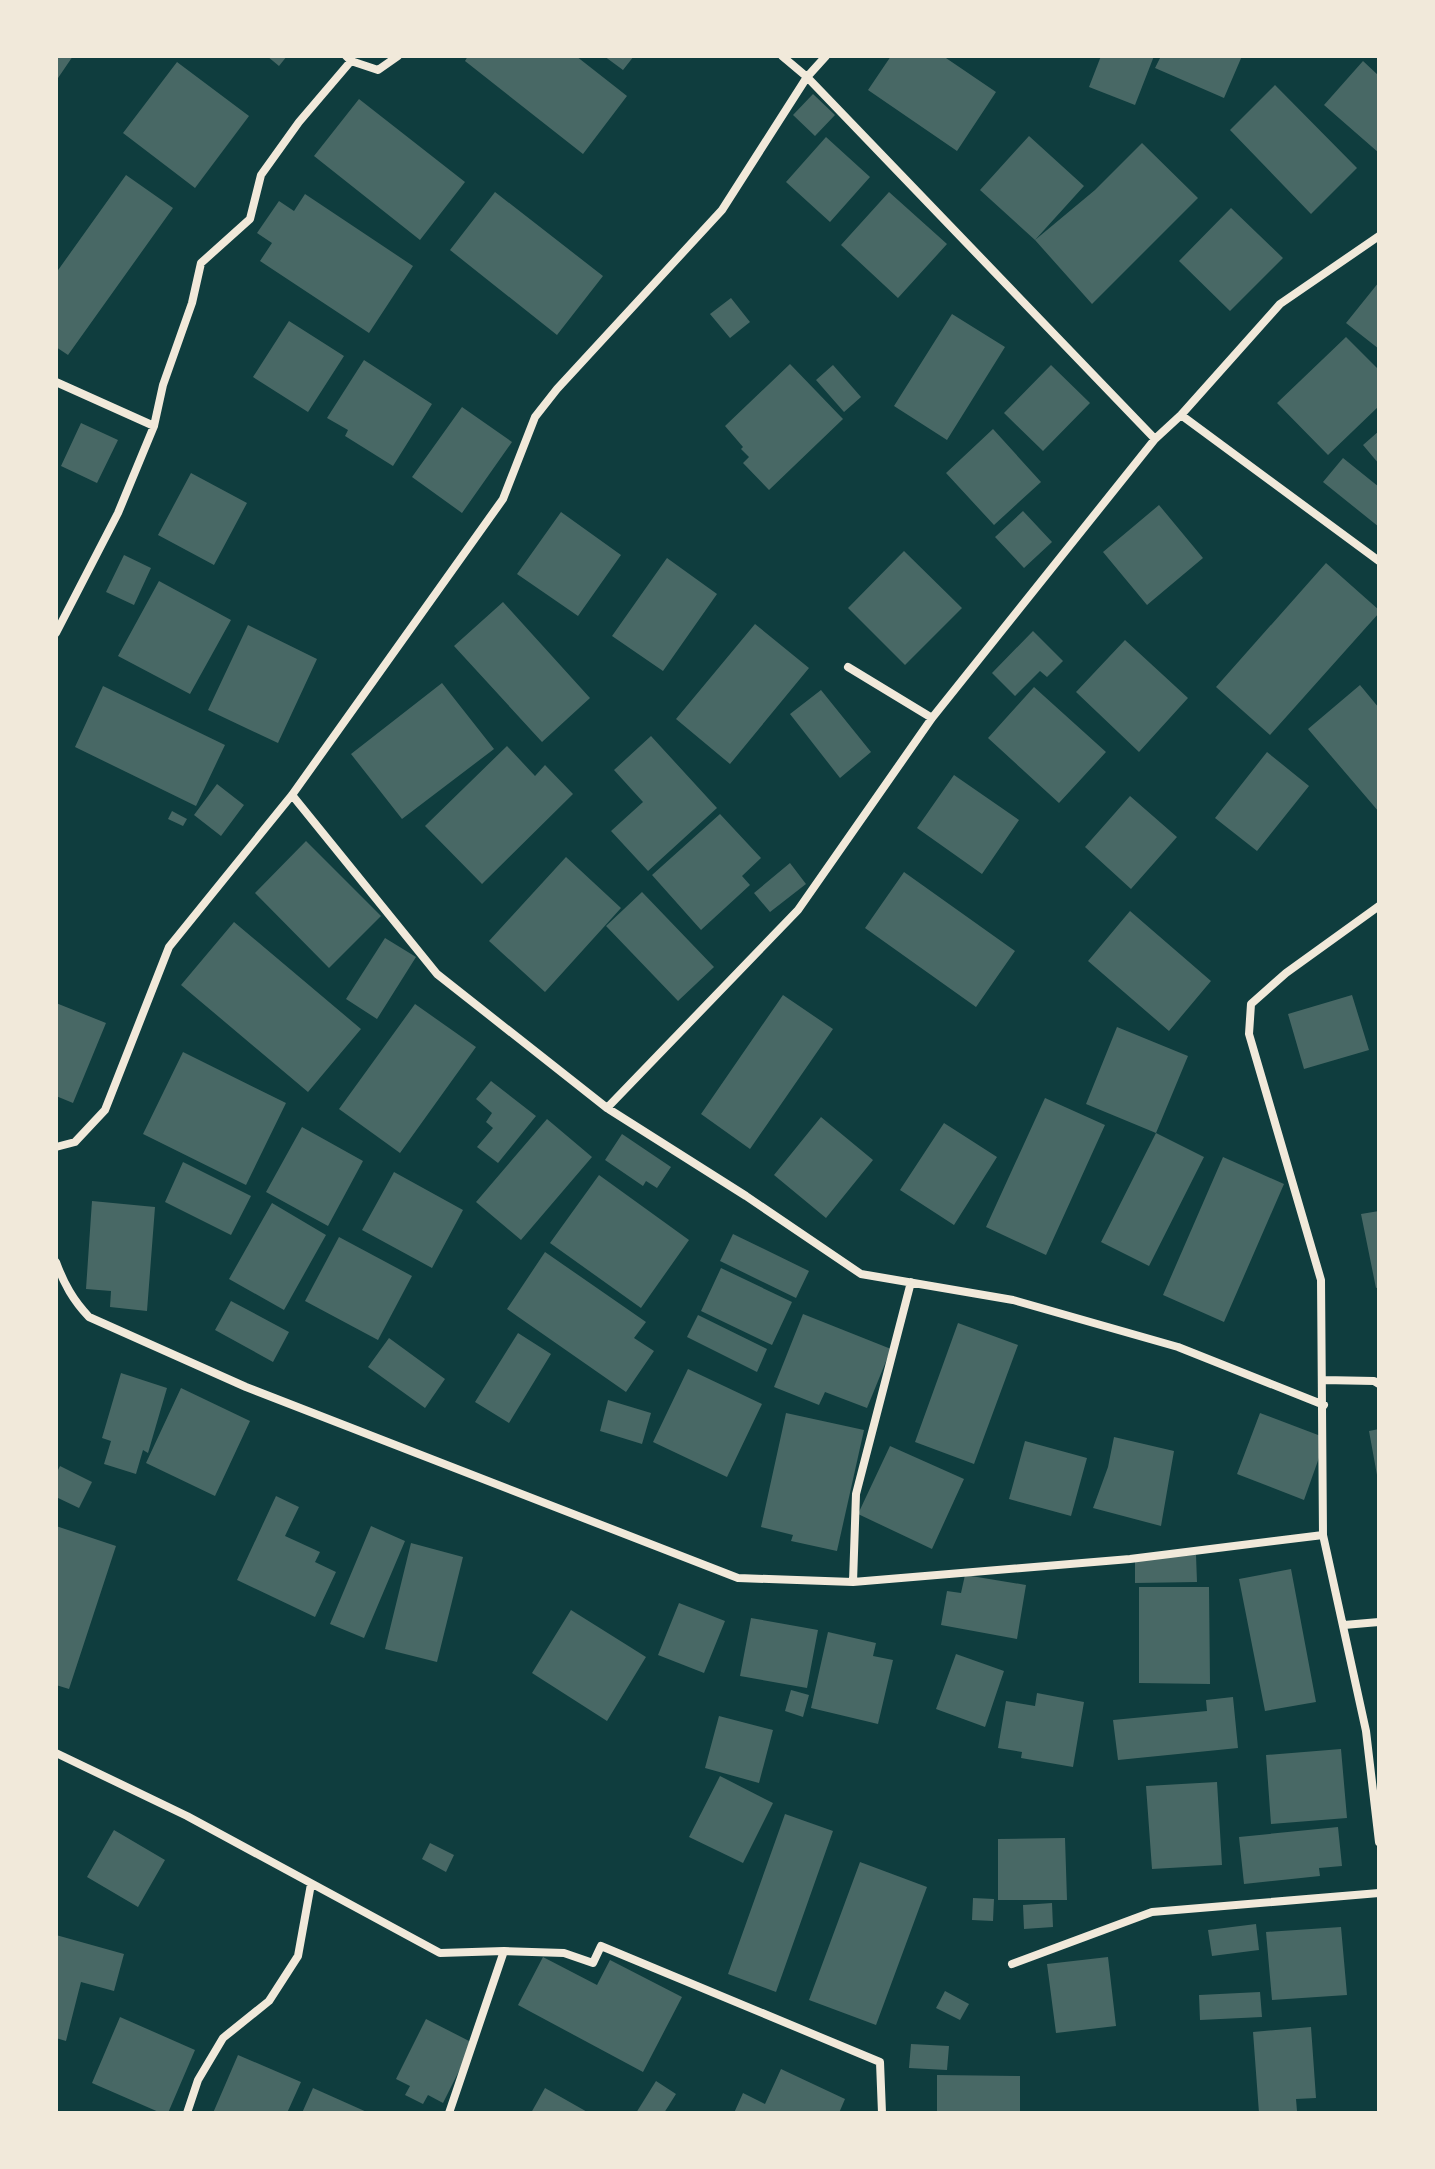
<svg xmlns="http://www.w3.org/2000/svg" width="1435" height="2169" viewBox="0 0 1435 2169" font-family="'Open Sans',sans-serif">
<rect width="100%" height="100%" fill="#0f3d3e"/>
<path fill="#486865" d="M56,56H73L56,81Z
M267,56H287L279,66Z
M468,56H576L627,96L583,154L465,61Z
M604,56H634L623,70Z
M891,56H943L996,92L957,151L868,90Z
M1101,56H1154L1135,105L1089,87Z
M1161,56H1242L1224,98L1155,68Z
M1363,61L1379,76V153L1324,105Z
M177,62L249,116L195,188L123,133Z
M1275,85L1357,168L1311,214L1230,130Z
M813,94L835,115L815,136L793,115Z
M359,99L465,182L420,240L314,156Z
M1029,136L1084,186L1035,240L980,190Z
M826,137L870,177L830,222L786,182Z
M1142,143L1198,198L1092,304L1035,240L1095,190Z
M126,175L173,208L68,355L56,347V273Z
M495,192L603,276L557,335L450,250Z
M889,192L947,244L898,298L841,245Z
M305,194L413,266L369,333L260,261L272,243L257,233L279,201L294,211Z
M1231,208L1283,258L1230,311L1179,261Z
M1379,282V349L1346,323Z
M731,298L750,322L730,338L710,314Z
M952,314L1005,347L947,440L894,406Z
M289,321L344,356L308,412L253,377Z
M1346,337L1379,370V406L1328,455L1277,403Z
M364,360L432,404L393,466L345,436L348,430L327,418Z
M790,364L843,419L769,490L743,463L749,457L741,449L743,447L725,426Z
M833,365L861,397L844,412L816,380Z
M1051,365L1090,403L1043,451L1004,413Z
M462,407L512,442L462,513L412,477Z
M81,423L118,440L97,483L61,466Z
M993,429L1041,482L994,525L946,473Z
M1379,431V464L1363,445Z
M1343,458L1379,487V527L1323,482Z
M191,473L247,503L214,565L158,535Z
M1159,505L1203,558L1147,605L1103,552Z
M1023,511L1052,542L1024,568L995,537Z
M561,512L621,555L578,616L517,574Z
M904,551L962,608L905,665L848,608Z
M124,555L151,568L134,605L106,592Z
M667,558L717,594L663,671L612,636Z
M1326,563L1379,610V613L1270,735L1216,687Z
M159,581L231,620L190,694L118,656Z
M503,602L590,698L542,742L454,646Z
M755,624L809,668L730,764L676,719Z
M248,625L317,659L278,743L208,710Z
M1033,631L1063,661L1047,677L1040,671L1015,696L992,673Z
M1125,640L1188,698L1139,752L1076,692Z
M442,683L494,749L402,819L351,754Z
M1360,685L1379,708V812L1308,729Z
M103,686L225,745L196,806L75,747Z
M1034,687L1106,752L1059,803L988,738Z
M821,690L871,752L840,778L790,714Z
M651,736L717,808L648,871L611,831L643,802L614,770Z
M507,746L535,776L545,765L573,794L482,884L425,826Z
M1267,752L1309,786L1257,851L1215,818Z
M954,775L1019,820L982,874L917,828Z
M217,784L244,805L221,836L194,815Z
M1130,796L1177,837L1131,889L1085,847Z
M172,811L187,819L183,826L168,819Z
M720,814L761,858L742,876L750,885L701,930L652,875Z
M306,841L381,916L329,968L255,893Z
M566,857L621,908L545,992L489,941Z
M790,863L806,884L770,912L754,893Z
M904,872L1015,951L976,1007L865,928Z
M642,892L714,967L678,1001L606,926Z
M1130,911L1211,981L1169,1031L1088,961Z
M234,922L361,1029L308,1092L181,985Z
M385,938L416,957L377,1019L346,999Z
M783,995L833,1029L750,1149L701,1114Z
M1352,995L1369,1050L1304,1069L1288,1014Z
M56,1003L106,1023L73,1103L56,1096Z
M415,1004L476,1047L400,1153L339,1109Z
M1117,1027L1188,1056L1156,1133L1086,1104Z
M183,1052L286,1103L246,1185L143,1134Z
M491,1081L536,1116L498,1163L477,1147L493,1128L486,1122L492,1113L476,1099Z
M1045,1098L1105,1125L1046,1255L986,1227Z
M821,1117L873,1160L826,1218L774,1175Z
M547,1119L592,1157L521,1240L476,1202Z
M944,1123L997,1157L954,1225L900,1190Z
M302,1127L363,1161L328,1226L266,1192Z
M1156,1133L1204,1157L1149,1266L1101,1242Z
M622,1134L671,1167L657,1188L646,1181L643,1186L605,1160Z
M1223,1157L1284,1184L1224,1322L1163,1295Z
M183,1162L251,1196L231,1235L165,1202Z
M394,1172L463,1210L432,1268L362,1230Z
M599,1175L689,1240L641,1308L550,1243Z
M92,1201L155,1207L147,1311L110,1307L111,1291L86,1289Z
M272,1203L326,1235L284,1310L229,1279Z
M1379,1211V1287L1376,1288L1361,1214Z
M733,1234L809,1271L796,1298L720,1261Z
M339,1237L412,1276L378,1340L305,1301Z
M545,1252L646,1322L634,1338L654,1351L626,1392L507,1309Z
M721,1268L792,1302L772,1345L701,1311Z
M231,1301L289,1332L273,1362L215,1330Z
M803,1314L891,1349L867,1408L825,1392L819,1405L774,1387Z
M698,1315L767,1349L757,1372L687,1337Z
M958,1323L1018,1345L974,1464L915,1442Z
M518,1333L551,1354L509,1423L475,1402Z
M389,1338L445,1379L425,1408L368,1367Z
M688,1369L762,1404L727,1477L653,1442Z
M121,1373L167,1388L148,1453L143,1450L136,1474L104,1464L111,1441L102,1438Z
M181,1388L250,1421L215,1496L146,1463Z
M608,1400L651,1413L642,1444L600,1431Z
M786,1413L864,1430L837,1551L791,1541L793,1535L761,1527Z
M1260,1413L1326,1438L1304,1500L1237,1474Z
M1379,1429V1475H1377L1369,1431Z
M1114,1437L1174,1451L1161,1526L1093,1508L1108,1467Z
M1025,1441L1087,1458L1071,1516L1009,1499Z
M890,1446L964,1479L932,1549L858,1514Z
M60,1466L92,1482L79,1508L56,1497V1474Z
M276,1496L299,1507L285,1536L320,1552L315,1562L336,1572L315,1617L237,1580Z
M56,1526L116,1546L69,1689L56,1685Z
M371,1526L405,1541L364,1638L330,1624Z
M411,1543L463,1557L437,1662L385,1649Z
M1196,1555L1197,1582L1135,1583V1557Z
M1291,1569L1316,1702L1265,1711L1239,1579Z
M965,1575L1026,1585L1017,1639L941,1625L947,1591L961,1593Z
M1139,1587H1209L1210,1684L1139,1683Z
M679,1603L725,1621L704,1673L658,1655Z
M571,1610L646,1657L607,1721L532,1673Z
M751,1618L818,1630L807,1688L740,1676Z
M828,1632L876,1643L873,1656L893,1660L878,1724L811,1708Z
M956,1654L1004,1671L985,1727L936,1709Z
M791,1690L809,1695L803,1717L785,1711Z
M1037,1693L1084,1702L1073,1767L1021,1758L1022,1752L998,1748L1006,1701L1035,1706Z
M1233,1697L1238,1748L1118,1760L1113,1720L1207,1711L1206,1700Z
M719,1716L773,1730L759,1783L705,1768Z
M1341,1749L1347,1818L1271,1824L1266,1755Z
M720,1776L773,1803L743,1863L689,1837Z
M1217,1782L1222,1865L1152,1869L1146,1786Z
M785,1814L833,1831L776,1992L728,1974Z
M1338,1827L1342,1866L1319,1868L1320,1876L1244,1884L1239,1837Z
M114,1830L165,1860L138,1907L87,1877Z
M1065,1838L1067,1900H998V1839Z
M430,1843L454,1855L446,1872L422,1859Z
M860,1862L927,1887L876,2025L809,2000Z
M973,1898L994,1899L993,1921L972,1920Z
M1052,1903L1053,1927L1024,1929L1023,1905Z
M1256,1924L1259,1950L1212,1956L1208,1930Z
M1341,1927L1347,1995L1272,2000L1266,1932Z
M56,1935L124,1954L114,1991L81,1982L66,2041L56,2038Z
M543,1957L597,1985L610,1960L682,1997L643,2072L518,2005Z
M1108,1957L1116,2026L1056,2033L1047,1964Z
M945,1991L969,2004L960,2020L936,2008Z
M1260,1992L1262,2017L1200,2020L1199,1995Z
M120,2017L195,2050L168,2113H161L92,2083Z
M426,2019L473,2043L443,2103L428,2095L423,2104L405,2095L410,2086L396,2079Z
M1311,2027L1316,2098L1296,2099L1297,2111L1259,2113L1253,2032Z
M911,2044L949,2046L947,2070L909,2068Z
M238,2055L301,2082L287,2113H213Z
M781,2069L845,2099L839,2113H734L743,2093L765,2104Z
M937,2075L1020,2076V2113H937Z
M656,2081L676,2094L664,2113H636Z
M313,2088L369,2113H302Z
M545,2088L589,2113H531Z"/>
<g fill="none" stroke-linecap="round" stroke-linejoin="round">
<path stroke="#f1e9da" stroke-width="8" d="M346,56L351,61L378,70L398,56
M782,56L807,77L1155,439
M56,382L154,426
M1181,415L1379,561
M56,633L118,513L154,426L163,385L192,303L201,263L250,219L261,175L299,122L351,61
M848,667L932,718
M292,795L437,974L607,1108L746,1196L861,1274L1013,1300L1178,1347L1324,1405
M1379,906L1286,973L1251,1004L1249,1034L1321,1280L1323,1535L1366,1731L1379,1842
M607,1108L798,910L932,718L1155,439L1181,415L1280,304L1379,236
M56,1147L75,1142L105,1110L169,947L292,795L503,499L535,417L557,389L722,210L807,77L826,56
M56,1262C64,1284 73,1300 89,1317L246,1387L738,1578L853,1582L1130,1559L1323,1535
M1323,1380L1374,1381L1379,1384
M853,1582L856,1494L911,1282
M1344,1625L1379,1622
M56,1753L187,1816L440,1953L504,1951L564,1953L593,1963L601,1946L880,2062L882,2113
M1012,1964L1152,1912L1379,1893
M187,2113L198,2080L223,2038L269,2001L298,1956L311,1884
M449,2113L504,1951"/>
</g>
<rect width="1435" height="2169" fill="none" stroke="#f1e9da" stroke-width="116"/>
</svg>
